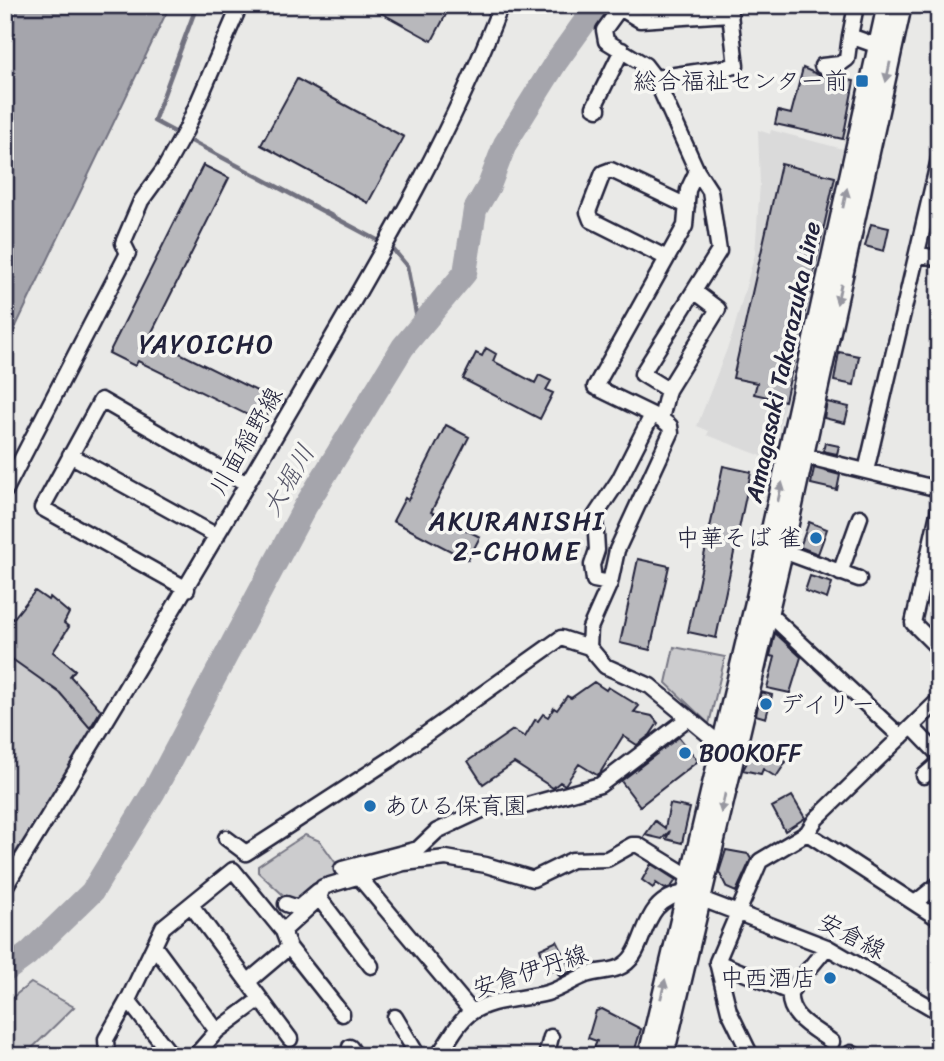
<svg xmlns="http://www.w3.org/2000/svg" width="944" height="1061" viewBox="0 0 944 1061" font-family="Sriracha,'Klee One',sans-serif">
<rect width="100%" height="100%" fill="#e9e9e7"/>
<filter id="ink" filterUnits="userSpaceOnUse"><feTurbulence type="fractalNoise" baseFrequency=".0143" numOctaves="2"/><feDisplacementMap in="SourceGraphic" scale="14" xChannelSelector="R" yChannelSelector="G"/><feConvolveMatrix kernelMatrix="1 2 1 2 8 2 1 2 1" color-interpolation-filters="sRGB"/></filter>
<g filter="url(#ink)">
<path fill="#dadada" d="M758,130L770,134L771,130L843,149L772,460L707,435L709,431L697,426L732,336L755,254L760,184Z"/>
<path fill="#ccccce" stroke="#777784" stroke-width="2" d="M6,614L49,641L46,647L75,670L70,676L105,717L5,868Z
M674,647L725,657L709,724L666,683Z
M305,835L320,841L342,872L293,904L258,872V866Z
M31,983L74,1007L24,1056H5V1003Z"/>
<path fill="#a5a5ac" stroke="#71717f" stroke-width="2" d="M5,5H170L5,349Z"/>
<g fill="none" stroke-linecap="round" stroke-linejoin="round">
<path stroke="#71717f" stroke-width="4.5" d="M197,5L154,121L392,248L407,266L419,329"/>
<path stroke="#a5a5ac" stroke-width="24" d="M5,971L28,954L92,892L153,793L305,507L403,347L465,273L475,210L489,186L505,144L556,62L597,5"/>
</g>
<path fill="#b8b8bc" stroke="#22223b" stroke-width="2" d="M367,5H451L432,41Z
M803,68L819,75L854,81L843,139L775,124L778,111L791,114Z
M297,79L404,137L368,203L261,145Z
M781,164L835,177L785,401L754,394L757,383L733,378Z
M203,165L229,178L149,338L275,400L264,423L138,361L135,366L109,353Z
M871,224L889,228L884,251L865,246Z
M486,348L496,354L493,361L535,383L539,375L551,381L546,390L553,393L540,419L463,379L476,353L482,356Z
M839,352L859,356L854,385L834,381Z
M827,402L849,407L845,423L824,418Z
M446,425L469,437L431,512L480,537L468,560L393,521L405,498L408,500Z
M825,443L839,446L837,454L823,451Z
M723,466L751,472L716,638L688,632Z
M814,468L840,475L837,490L811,484Z
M809,522L827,529L818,554L800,547Z
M638,559L669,566L650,650L620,643Z
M810,576L832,583L827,599L805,591Z
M35,591L48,600L50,597L69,613L64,623L69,627L53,652L75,670L70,676L101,710L90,728L60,693L5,654V614L13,619Z
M775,633L801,657L790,693L767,688L775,657L770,656Z
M594,682L606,690L608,687L639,706L634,712L652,716L658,723L650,735L637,745L623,736L600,773L597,775L579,764L565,785L560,782L553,788L514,763L483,784L468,761L513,730L525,737L535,720L538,721L543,714L548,717L554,708L557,710L567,696L571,698Z
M761,692L772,695L766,718L756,715Z
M679,737L698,761L640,806L621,781Z
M757,743L786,762L776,777L763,769L761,774L743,770Z
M792,796L805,818L785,831L772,807Z
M670,804L690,808L682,843L666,839L670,831L662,839L645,835L655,821L665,828Z
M726,850L748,854L751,859L736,892L727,888L719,872Z
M651,864L676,880L671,887L665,889L656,883L653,888L642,880Z
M557,941L572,971L560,977L556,970L547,972L540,949Z
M602,1009L641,1029L633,1056L594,1048L597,1041L588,1038L596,1011Z"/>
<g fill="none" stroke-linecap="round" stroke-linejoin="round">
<g stroke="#22223b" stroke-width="19">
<path id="minor" d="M622,5L620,8L640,20L729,14
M853,5L855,11L850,36L878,46
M822,66L840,64L847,59L850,36
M655,78L736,66L729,5
M598,109L594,107L622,50
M918,254L939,259
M667,258L591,220L588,212L603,173L611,170L687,206
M668,390L718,309L694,291
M661,419L668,390L642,374L719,251L710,191L697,171
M70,455L217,536
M804,456L939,489
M866,471L939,159
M5,491L128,253L123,243L141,201L165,168L186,130L240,5
M939,509L913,623L939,649
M783,551L859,579
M840,573L860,517
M610,583L617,550L671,433L670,426L661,419L595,387L685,226L688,190L697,171L655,78L645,65L606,41L604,30L620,8
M187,589L42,508L101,400L247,484
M767,612L901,737
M589,647L590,628L610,583L594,580L592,565L597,550L595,516L619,480L652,415
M912,727L939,755
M924,776L939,763
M807,833L939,919
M226,838L246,853L391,759L561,638L589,647L605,666L650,686L721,745L730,746
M342,869L418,849L437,831L495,804L517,808L600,785L687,719
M359,877L472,1012
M5,887C105,724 203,560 299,395C372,269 449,142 501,5
M915,903L939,884
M286,904L298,908L318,891L319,898L371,966
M191,905L290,1039
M283,931L319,898L323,887L404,863L446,858L486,865L533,879L572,860L607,859L632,845H638L690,877
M154,946L217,1031
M289,947L342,1014
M827,947L790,992C787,1018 815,1029 832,1042
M717,962L790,992
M395,1017L418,1056
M350,1047L356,1056
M851,1053L856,1056
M107,1056L106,1039L128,1000
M172,1056L128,1000L163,927L233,870L283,931L289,947L250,980
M195,1056L217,1031L260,999
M437,1056C449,1043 454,1026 469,1014C491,998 522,1000 547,993C561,989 573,980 586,975C596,971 608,972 618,968C651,955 635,900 686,893L827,947L939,1012
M546,1056L551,1037
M751,1056L729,1011L717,962L760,861L807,833L816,819L939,700"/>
</g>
<g stroke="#22223b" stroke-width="23">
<path id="major" d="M648,1056L755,602L887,5
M664,1056L783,551L902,5"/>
</g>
<use href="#minor" stroke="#f6f6f2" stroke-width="14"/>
<use href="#major" stroke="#f6f6f2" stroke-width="18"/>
</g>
<defs><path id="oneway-solid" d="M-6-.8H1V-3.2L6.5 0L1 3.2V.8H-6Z" transform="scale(1.75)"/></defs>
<g fill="#9797a0">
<use href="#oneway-solid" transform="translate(888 72) rotate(102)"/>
<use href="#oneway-solid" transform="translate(845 198) rotate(-78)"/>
<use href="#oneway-solid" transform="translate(839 294) rotate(102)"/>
<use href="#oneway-solid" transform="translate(780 492) rotate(-77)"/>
<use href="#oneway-solid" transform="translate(723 803) rotate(102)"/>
<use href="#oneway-solid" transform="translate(663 989) rotate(-77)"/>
</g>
</g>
<g fill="#1f6fb2" stroke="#f6f6f2" stroke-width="2.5">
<rect x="855" y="74" width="14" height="14" rx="3.5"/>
<circle cx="816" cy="538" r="7"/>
<circle cx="766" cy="704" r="7"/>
<circle cx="685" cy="753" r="7"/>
<circle cx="370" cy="806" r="7"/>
<circle cx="830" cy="978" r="7"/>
</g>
<g text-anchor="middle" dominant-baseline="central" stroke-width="7" stroke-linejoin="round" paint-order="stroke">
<g font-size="24" fill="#22223b" stroke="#f6f6f2" text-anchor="end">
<text x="848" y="81">総合福祉センター前</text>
<text x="802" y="538">中華そば 雀</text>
<text x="780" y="704" text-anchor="start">デイリー</text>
<text x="699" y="753" text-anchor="start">BOOKOFF</text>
<text x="384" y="806" text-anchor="start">あひる保育園</text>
<text x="816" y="978">中西酒店</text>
</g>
<g font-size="24" fill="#22223b" stroke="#f6f6f2">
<text transform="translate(783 362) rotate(-78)">Amagasaki Takarazuka Line</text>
<text transform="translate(246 441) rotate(-60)">川面稲野線</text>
<text transform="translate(852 936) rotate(27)">安倉線</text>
<text transform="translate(530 971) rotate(-18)">安倉伊丹線</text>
</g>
<g font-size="26" letter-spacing="2" fill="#22223b" stroke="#f6f6f2">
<text x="207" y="344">YAYOICHO</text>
<text x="517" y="521">AKURANISHI<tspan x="517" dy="30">2-CHOME</tspan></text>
</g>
<g font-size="26" font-style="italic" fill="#565668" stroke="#f6f6f2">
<text transform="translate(288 480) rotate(-60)">大堀川</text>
</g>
</g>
<rect width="944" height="1061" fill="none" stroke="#f6f6f2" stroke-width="28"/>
<rect x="14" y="14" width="916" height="1033" fill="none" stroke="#22223b" stroke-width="2.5" filter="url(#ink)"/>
</svg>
